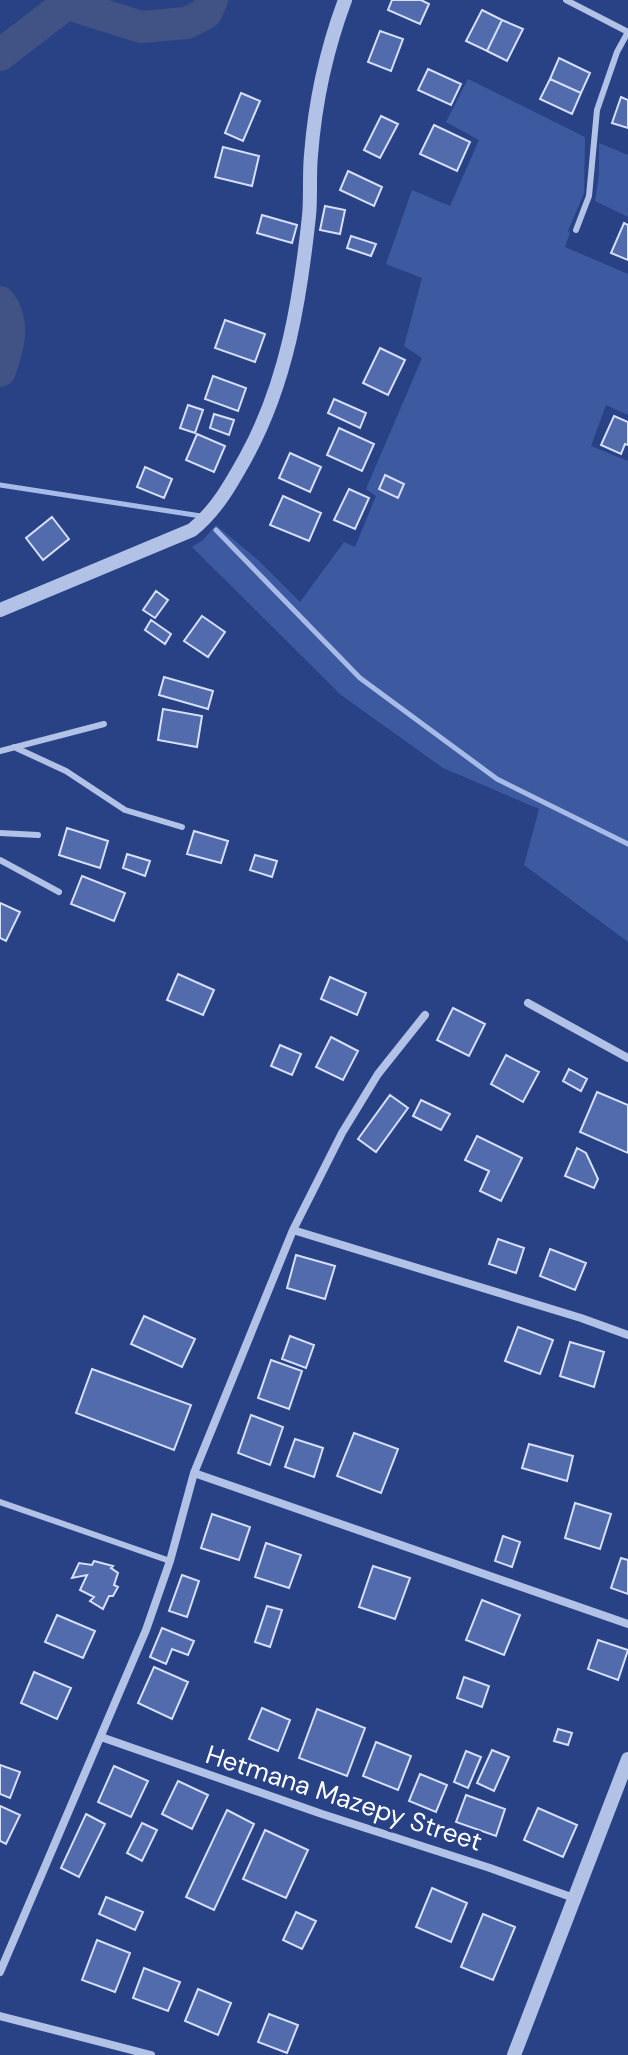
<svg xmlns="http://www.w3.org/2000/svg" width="628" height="2055" viewBox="0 0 628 2055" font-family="'DM Sans',sans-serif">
<rect width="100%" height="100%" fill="#284285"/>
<path fill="#3d5aa1" d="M468,79L585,137L584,193L568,231L570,233L565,247L628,274V415L606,405L591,446L628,461V942L524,865L539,809L443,768L341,695L192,547L203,540L216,525L258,560L300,602L344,542L355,547L376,496L366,489L422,358L404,346L422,278L386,264L412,190L450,206L479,140L446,122Z
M599,143L628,155V217L595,201L599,175Z"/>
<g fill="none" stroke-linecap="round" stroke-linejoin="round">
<path stroke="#a7bbe8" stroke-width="5" d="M0,485L201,516
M216,530L360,678L497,779L628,844"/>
<path stroke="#405384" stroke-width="32" d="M0,55L61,8L71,5L141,27L187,23L206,13L212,0
M0,302C16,325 8,347 0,371"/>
</g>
<path fill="#516bac" stroke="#d6dff6" stroke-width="2" d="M392,0H421L429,4L420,24L388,10Z
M482,10L502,20L487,51L466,41Z
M502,20L523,29L507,61L487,51Z
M380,31L403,39L391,71L368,62Z
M559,58L590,73L581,93L550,79Z
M428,69L461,84L451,105L418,90Z
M550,79L581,93L572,114L540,99Z
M241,93L260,101L243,141L225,133Z
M621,97L628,100V128L612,123Z
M381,116L398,124L380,158L364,150Z
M434,125L470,142L457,171L420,154Z
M223,147L259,156L252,186L215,177Z
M348,171L382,187L374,206L340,190Z
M325,206L345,210L340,234L320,230Z
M262,215L297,225L292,243L257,233Z
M624,223L628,225V260L611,253Z
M351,236L376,244L371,256L347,248Z
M225,320L265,334L255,362L215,348Z
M380,348L405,360L388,395L363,383Z
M213,376L246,388L238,411L205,399Z
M334,399L366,413L360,428L328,413Z
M188,405L203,410L195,433L180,428Z
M214,414L234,420L229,435L210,428Z
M614,416L628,422V445L625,444L621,454L601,445Z
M339,428L374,444L362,471L327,455Z
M197,434L225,446L214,472L186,460Z
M290,453L321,467L310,492L279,478Z
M145,467L172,479L164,498L137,487Z
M385,475L404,484L398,498L379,489Z
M349,489L369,498L355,529L334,520Z
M283,496L321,513L309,541L270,525Z
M52,517L69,539L43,560L26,538Z
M156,591L168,600L155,618L143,610Z
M202,616L225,632L208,657L184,641Z
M151,620L171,634L165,644L145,630Z
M164,677L213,691L208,709L159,695Z
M163,709L202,716L197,747L158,740Z
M67,828L108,841L100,868L59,855Z
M194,831L228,841L221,863L187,854Z
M127,854L150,861L145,876L123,868Z
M255,855L277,861L272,877L250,870Z
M82,876L125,893L114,921L71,904Z
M0,903L20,912L6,941L0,938Z
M178,974L214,990L203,1015L167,1000Z
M330,977L366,993L357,1015L321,999Z
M453,1008L485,1024L469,1056L437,1040Z
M331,1037L358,1051L343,1080L316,1067Z
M280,1045L301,1054L292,1075L271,1066Z
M506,1055L539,1072L523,1102L491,1084Z
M569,1069L587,1079L581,1091L563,1081Z
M597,1092L628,1105V1153L580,1132Z
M390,1095L408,1108L376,1152L358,1139Z
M421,1100L450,1114L441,1130L413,1116Z
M477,1136L522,1158L501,1201L480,1191L489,1171L465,1160Z
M577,1148L586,1153L598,1179L594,1188L565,1176Z
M498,1239L524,1248L516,1273L489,1264Z
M550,1249L586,1263L575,1290L540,1276Z
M296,1255L335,1266L325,1299L287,1288Z
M144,1316L195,1339L182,1367L131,1344Z
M518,1327L553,1340L540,1374L505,1361Z
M290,1336L314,1345L306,1368L282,1359Z
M570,1342L604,1352L594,1387L560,1376Z
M271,1360L302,1371L289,1409L258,1398Z
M92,1369L191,1405L174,1450L76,1413Z
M251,1415L283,1427L270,1465L238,1453Z
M354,1433L398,1449L381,1493L337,1476Z
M295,1439L323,1448L314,1477L285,1467Z
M529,1444L573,1456L567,1481L522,1468Z
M575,1503L611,1514L600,1549L565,1538Z
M212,1514L250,1527L239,1560L201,1548Z
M503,1536L520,1542L512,1567L495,1561Z
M266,1543L301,1555L289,1588L255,1577Z
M621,1558L628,1560V1594L611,1588Z
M94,1561L113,1566L111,1568L118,1573L114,1585L118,1587L113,1596H109L103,1609L90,1601L94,1597L80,1590L87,1575L72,1578L79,1563L92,1565Z
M373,1566L410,1578L395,1619L359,1607Z
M182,1575L199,1581L187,1617L169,1611Z
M482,1600L520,1615L504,1655L466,1640Z
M267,1606L282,1610L270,1647L255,1642Z
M57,1615L95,1631L83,1658L45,1642Z
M162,1628L194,1641L188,1655L172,1649L166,1664L150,1657Z
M598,1640L628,1650L618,1680L588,1669Z
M154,1667L188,1682L172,1719L138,1703Z
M34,1672L71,1688L57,1719L21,1703Z
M464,1677L489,1686L482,1707L457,1698Z
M262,1708L290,1720L278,1751L249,1739Z
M317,1709L365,1728L347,1776L299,1758Z
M558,1729L572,1733L568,1745L554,1741Z
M376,1742L411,1756L398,1790L363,1776Z
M492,1750L509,1757L494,1791L477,1783Z
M466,1751L481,1757L468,1788L454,1782Z
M0,1765L20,1772L10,1798L0,1794Z
M114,1766L148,1781L131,1817L98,1802Z
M420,1774L447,1785L436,1812L409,1801Z
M178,1781L208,1795L192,1829L162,1814Z
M466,1795L505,1809L496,1836L456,1822Z
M0,1806L20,1815L6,1844L0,1841Z
M538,1808L577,1825L563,1857L524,1840Z
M227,1810L254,1824L214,1910L186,1897Z
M86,1814L105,1824L79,1877L61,1868Z
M142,1823L157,1830L142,1861L127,1853Z
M265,1830L308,1850L286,1898L243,1879Z
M432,1888L467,1903L451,1942L416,1927Z
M106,1897L143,1912L135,1930L99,1914Z
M296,1912L316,1921L302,1949L283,1940Z
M483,1914L515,1927L493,1980L461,1967Z
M97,1940L130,1953L115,1992L82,1980Z
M144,1968L180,1982L168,2011L133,1998Z
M198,1989L231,2003L218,2035L185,2021Z
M269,2014L298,2025L287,2053L258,2042Z"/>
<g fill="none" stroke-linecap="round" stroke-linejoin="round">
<path stroke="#b2c2e7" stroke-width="6" d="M566,0L628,32
M576,230L589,196L597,110L617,52L628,32
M14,747L66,771L125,810L182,827
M0,751L104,724
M0,833L38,835
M0,860L59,892
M0,1502L170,1561"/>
<path stroke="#b2c2e7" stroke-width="8" d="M528,1003L628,1058
M293,1230L581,1318L628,1335
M194,1473L628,1624
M101,1737L322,1814L490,1868L574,1898
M0,1972L146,1630L170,1561L194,1473L293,1230L342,1133L378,1074L425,1015
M0,2016L151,2055"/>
<path stroke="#b2c2e7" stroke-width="14" d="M0,610L192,530C216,511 231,484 246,457C287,382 300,300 309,216C311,196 309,175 311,155C315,103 327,48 345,0
M514,2055L628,1759"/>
</g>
<g text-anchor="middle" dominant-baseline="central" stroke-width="7" stroke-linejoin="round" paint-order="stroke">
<g font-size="26" fill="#fff" stroke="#284285">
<text transform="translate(344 1798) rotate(18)">Hetmana Mazepy Street</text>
</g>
</g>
</svg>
